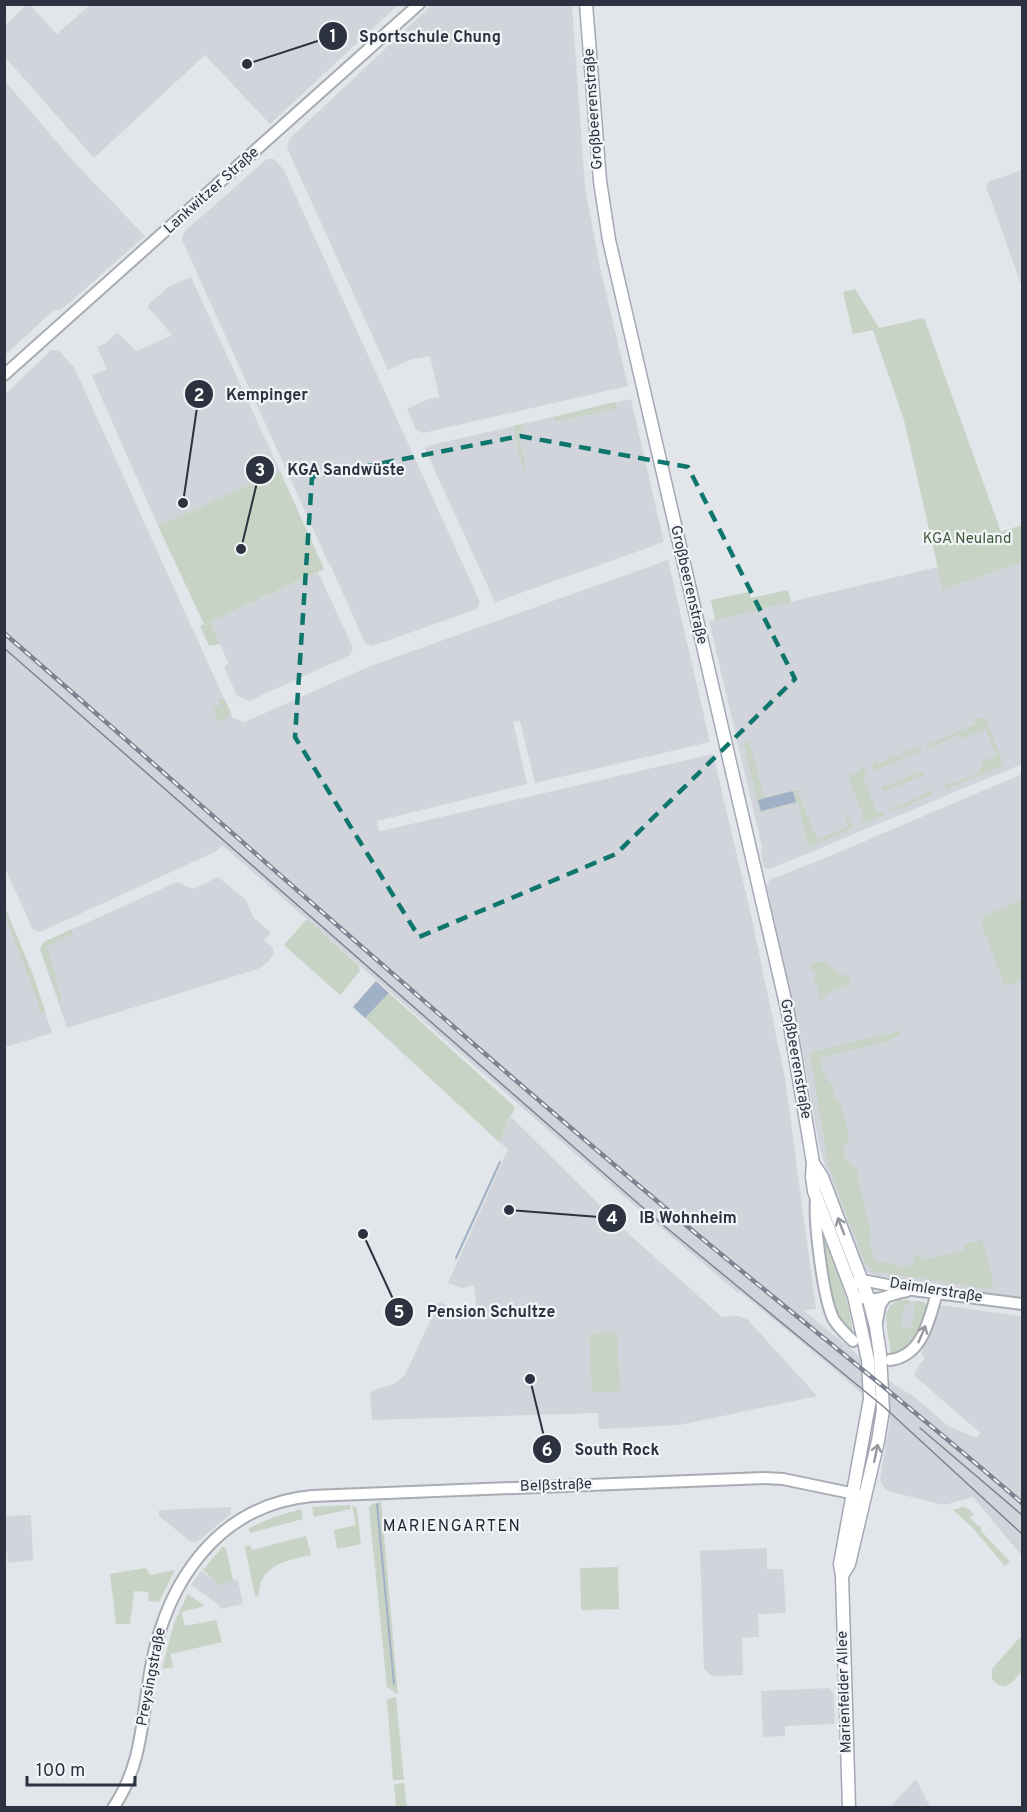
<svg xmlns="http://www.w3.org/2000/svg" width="1027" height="1812" viewBox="0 0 1027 1812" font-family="Overpass,sans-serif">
<rect width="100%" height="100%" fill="#e2e5e9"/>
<path fill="#d1d4db" d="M433,4L572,5L585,187L600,267L628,386L423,433L416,430L407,409L426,400L439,397L430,356L409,360L388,370L287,148L289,139Z
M27,5H30L57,34L90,5H398L270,124L205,55L94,158L5,57V25Z
M5,81L72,160L145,236L61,310H54L5,355Z
M267,159H274L284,170L480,602L477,609L372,646L365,643L330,564L328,562L182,240L184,232Z
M1022,170V287L986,186L990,181Z
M191,277L280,471L158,526L92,376L107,369L97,347L105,344L117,333L137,351L172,335L147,306L168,287Z
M51,350L59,351L74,367L231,714L233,718L245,722L368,667L668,560L710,742L535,783L520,721L513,722L527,784L377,821L378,829L381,831L713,754L751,915L785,1078L816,1309L803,1310L895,1385L913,1396L948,1426L977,1438L980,1433L914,1375L919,1365L925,1359L921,1353L939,1305L1022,1316V1556L973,1497L944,1505L891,1492L885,1489L880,1480L890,1419L827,1363L740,1292L738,1293L626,1198L222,845L217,851L40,932L33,930L5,868V395Z
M631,399L664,542L495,602L425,449L427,446Z
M1022,562V764L770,869L764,868L761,856L762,847L709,621L938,567L944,590Z
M318,572L353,648L350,655L249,701L237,696L224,666L229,664L210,622Z
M1022,774V1298L959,1290L938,1284L877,1276L868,1273L862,1266L831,1186L819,1145L800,1036L766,885L771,879L823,859Z
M218,877L245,899L254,918L271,933L264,940L273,947V955L268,962L258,969L67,1028L40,949L44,942L177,882L193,889Z
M4,905L33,975L52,1033L5,1047Z
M511,1117L631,1236L722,1317L738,1316L747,1319L817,1396L680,1425L624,1428L599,1429L598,1413L372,1420L370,1393L374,1390L394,1384L405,1375L439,1302L455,1309L476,1306L474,1285L462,1288L448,1283L508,1149L499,1142Z
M900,1300L924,1302L928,1309L891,1355L886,1315L890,1305Z
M231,1507V1514L197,1542H191L159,1516V1510Z
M31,1515L33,1560L8,1563L5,1538V1516Z
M767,1548V1569H783L786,1613L758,1614L759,1637L742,1638L743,1675L712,1676L704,1669L700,1551Z
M201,1571L218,1583L233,1579L238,1581L243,1604L220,1609L219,1605L191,1585Z
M829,1688L834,1694L835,1724L785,1726V1736L763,1737L761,1691Z
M916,1779L930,1807H890Z"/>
<path fill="#c7d3c4" d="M855,289L879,328L924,318L1001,532L1022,525V562L943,590L904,420L873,330L853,334L843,292Z
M615,402L616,408L561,421H555L553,417Z
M522,424L524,431L518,432L525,463L524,473L513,426Z
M280,471L324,569L210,622L220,644L209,646L200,626L204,624L158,526Z
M788,590L791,602L715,620L711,600L749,592L751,598Z
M218,698L225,700L231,713L223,722L222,719L219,721L213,709L220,705Z
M981,717L986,720L1004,765L947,789L945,784L960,781L980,772L979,769L983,767L981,762L996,756L986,729L962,739L960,735L927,749L926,745L976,724L974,719Z
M749,742L764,797L802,789L798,793L817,840L848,826L844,816L846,814L853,828L808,847L798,803L760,812L744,743Z
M919,747L921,751L873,771L872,767L875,765L873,761L875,760L878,764L889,759L888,755L890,754L892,758L904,754L902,749L904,748L907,752Z
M861,766L867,774L862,776L878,814L882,812L884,815L862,824L860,819L864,817L848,776L860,771L858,767Z
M922,771L924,775L883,792L881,788Z
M927,788L932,795L891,812L890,803L893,808L928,793Z
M1022,900V981L1005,985L982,926L984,916Z
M4,905L33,975L46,1014L40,1012L37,999L5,916Z
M307,919L359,966L360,971L340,995L284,945Z
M72,929V934L46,947L56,976L54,977L62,998L60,1000L58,998L40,949L44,942Z
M825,961L838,973L849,977L852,983L826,994L827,997L820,1000L814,976L816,975L815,970L812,971L811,963Z
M389,993L515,1107L499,1142L365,1018Z
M899,1031L900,1035L891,1038L890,1041L822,1057L820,1060C821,1069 825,1081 833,1084C831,1096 839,1101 843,1111C846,1120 847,1130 849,1139L843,1149L846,1161L856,1168L871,1233L869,1247L876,1262L883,1263L889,1262L899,1268L912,1264L916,1255L921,1254L923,1260L965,1250L964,1244L982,1240L993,1283L991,1289L877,1272L869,1267L863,1258L833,1178L828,1163L810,1053Z
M822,1235C835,1257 851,1308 853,1334L835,1314Z
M900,1300H910L909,1305H904L901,1327L912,1328L915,1301L924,1302L928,1309C919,1332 917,1347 891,1355C890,1337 877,1307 900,1300Z
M617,1332L620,1391L592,1392L589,1334Z
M381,1501L398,1694H397L387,1687L369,1508L371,1505Z
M350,1505L351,1509L314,1517L312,1507Z
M352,1505L357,1509L361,1544L337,1549L334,1530L356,1525Z
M963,1507L969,1509L974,1515L969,1517L978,1526H981V1531L1010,1562L1005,1566L972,1527L953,1510Z
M301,1509L303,1519L250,1533L249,1528L274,1517Z
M306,1536L311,1555C287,1560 259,1565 259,1595L255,1596L245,1547L250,1545L252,1550Z
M223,1546L226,1549L233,1581L220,1585L203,1570Z
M618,1567L619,1609L581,1610L580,1568Z
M146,1568L150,1575L175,1570L159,1602L148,1601L149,1592L134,1591L130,1624H116L110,1574Z
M188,1594L205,1606L181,1612L185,1626L216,1620L222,1642L170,1654L173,1667L162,1669L174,1623Z
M1022,1635V1671C1013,1682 1003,1695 992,1678V1669Z
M396,1697L404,1780H393L387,1699Z
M404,1783L407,1807H396L394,1784Z"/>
<path fill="#a0b0c6" d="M793,791L796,802L761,811L758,800Z
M376,981L389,993L365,1018L353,1007Z"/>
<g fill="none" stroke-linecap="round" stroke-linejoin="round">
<path stroke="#a0b0c6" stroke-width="2" d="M456,1258L500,1162
M377,1504L394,1684"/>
<g stroke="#a8acb3" stroke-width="14">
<path id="secondary" d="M4,375L419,4
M816,1198C814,1222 823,1300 834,1320C839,1328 846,1334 853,1341
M850,1286L862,1280L913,1290L1022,1304
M854,1296C881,1304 883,1295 907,1291
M876,1327L880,1305L885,1298
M890,1360C923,1356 929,1319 937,1293
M113,1808C143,1765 142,1715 151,1667C167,1581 218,1505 312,1496L764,1478L783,1479L860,1495"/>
</g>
<g stroke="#a3a8b4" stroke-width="15">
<path id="primary" d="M586,4L600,181L609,240L788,1013L813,1163L812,1177L814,1191L854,1296L868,1360L870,1399L840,1564L842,1576L849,1808
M813,1163L822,1177L869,1300L876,1327L880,1354L883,1410L878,1441L849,1564L842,1576"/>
</g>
<use href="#secondary" stroke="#fff" stroke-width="10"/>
<use href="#primary" stroke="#fff" stroke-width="12"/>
<path stroke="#7d8392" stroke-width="1.5" d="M4,648L657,1220L884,1407L1022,1534
M920,1428L1022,1515"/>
<g stroke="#7d8392" stroke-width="4.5">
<path id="rail" d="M4,633C218,819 428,1008 644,1190C769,1296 899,1396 1022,1503"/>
</g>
<use href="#rail" stroke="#f2f4f7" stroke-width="2" stroke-dasharray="7" stroke-linecap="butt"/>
</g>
<defs><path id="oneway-shaft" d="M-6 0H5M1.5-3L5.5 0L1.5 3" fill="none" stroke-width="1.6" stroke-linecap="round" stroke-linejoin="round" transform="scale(1.5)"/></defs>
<g stroke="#9698a0">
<use href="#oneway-shaft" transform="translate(841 1226) rotate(-111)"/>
<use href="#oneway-shaft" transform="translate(922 1334) rotate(-67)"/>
<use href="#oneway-shaft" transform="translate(876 1453) rotate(-78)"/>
</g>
<path fill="none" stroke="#0f766e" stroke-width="4.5" stroke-dasharray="12 8" stroke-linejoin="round" d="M520,436L688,467L795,679L616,854L419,937L295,737L312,477Z"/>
<g text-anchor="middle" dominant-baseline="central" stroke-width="4.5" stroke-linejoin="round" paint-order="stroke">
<g font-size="15" fill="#2c3240" stroke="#f2f4f7">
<text transform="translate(594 109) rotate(-94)">Großbeerenstraße</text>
<text transform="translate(212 191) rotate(-42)">Lankwitzer Straße</text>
<text transform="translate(688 585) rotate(77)">Großbeerenstraße</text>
<text transform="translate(795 1059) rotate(80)">Großbeerenstraße</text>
<text transform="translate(936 1291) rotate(9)">Daimlerstraße</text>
<text transform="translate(556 1486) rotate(-2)">Belßstraße</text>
<text transform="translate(152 1677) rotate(-79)">Preysingstraße</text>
<text transform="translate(845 1692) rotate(-92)">Marienfelder Allee</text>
</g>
<g font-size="15" fill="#3e5b3a" stroke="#f2f4f7">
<text x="967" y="539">KGA Neuland</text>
</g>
<g font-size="16" letter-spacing="1.5" fill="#1e2331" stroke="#f2f4f7">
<text x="452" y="1527">MARIENGARTEN</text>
</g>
</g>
<path fill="none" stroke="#2c3240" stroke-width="2" d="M247 64L333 36M183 503L199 394M241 549L260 470M509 1210L612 1218M363 1234L399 1312M530 1379L547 1449"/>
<g fill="#2c3240" stroke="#f2f4f7" stroke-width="2">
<circle cx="247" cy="64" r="6"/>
<circle cx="183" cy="503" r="6"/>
<circle cx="241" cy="549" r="6"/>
<circle cx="509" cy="1210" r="6"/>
<circle cx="363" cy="1234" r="6"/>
<circle cx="530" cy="1379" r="6"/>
<circle cx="333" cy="36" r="15"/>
<circle cx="199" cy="394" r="15"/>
<circle cx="260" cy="470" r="15"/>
<circle cx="612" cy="1218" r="15"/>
<circle cx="399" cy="1312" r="15"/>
<circle cx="547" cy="1449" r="15"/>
</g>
<g font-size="18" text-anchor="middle" font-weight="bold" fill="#fff">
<text x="333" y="42">1</text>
<text x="199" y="401">2</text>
<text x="260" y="476">3</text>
<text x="612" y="1224">4</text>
<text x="399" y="1318">5</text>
<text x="547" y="1456">6</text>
</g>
<g font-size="16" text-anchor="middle" font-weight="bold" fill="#2c3240" stroke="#f2f4f7" stroke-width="4.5" stroke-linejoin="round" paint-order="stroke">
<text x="430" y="42">Sportschule Chung</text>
<text x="267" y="400">Kempinger</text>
<text x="346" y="475">KGA Sandwüste</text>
<text x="688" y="1223">IB Wohnheim</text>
<text x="491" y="1317">Pension Schultze</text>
<text x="617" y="1455">South Rock</text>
</g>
<rect width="1027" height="1812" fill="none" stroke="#2c3240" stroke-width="12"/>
<path d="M27 1776v9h108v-9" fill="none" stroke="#2c3240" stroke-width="3"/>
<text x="36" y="1776" font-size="18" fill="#2c3240" stroke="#f2f4f7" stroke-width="4.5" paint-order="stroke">100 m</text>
</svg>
